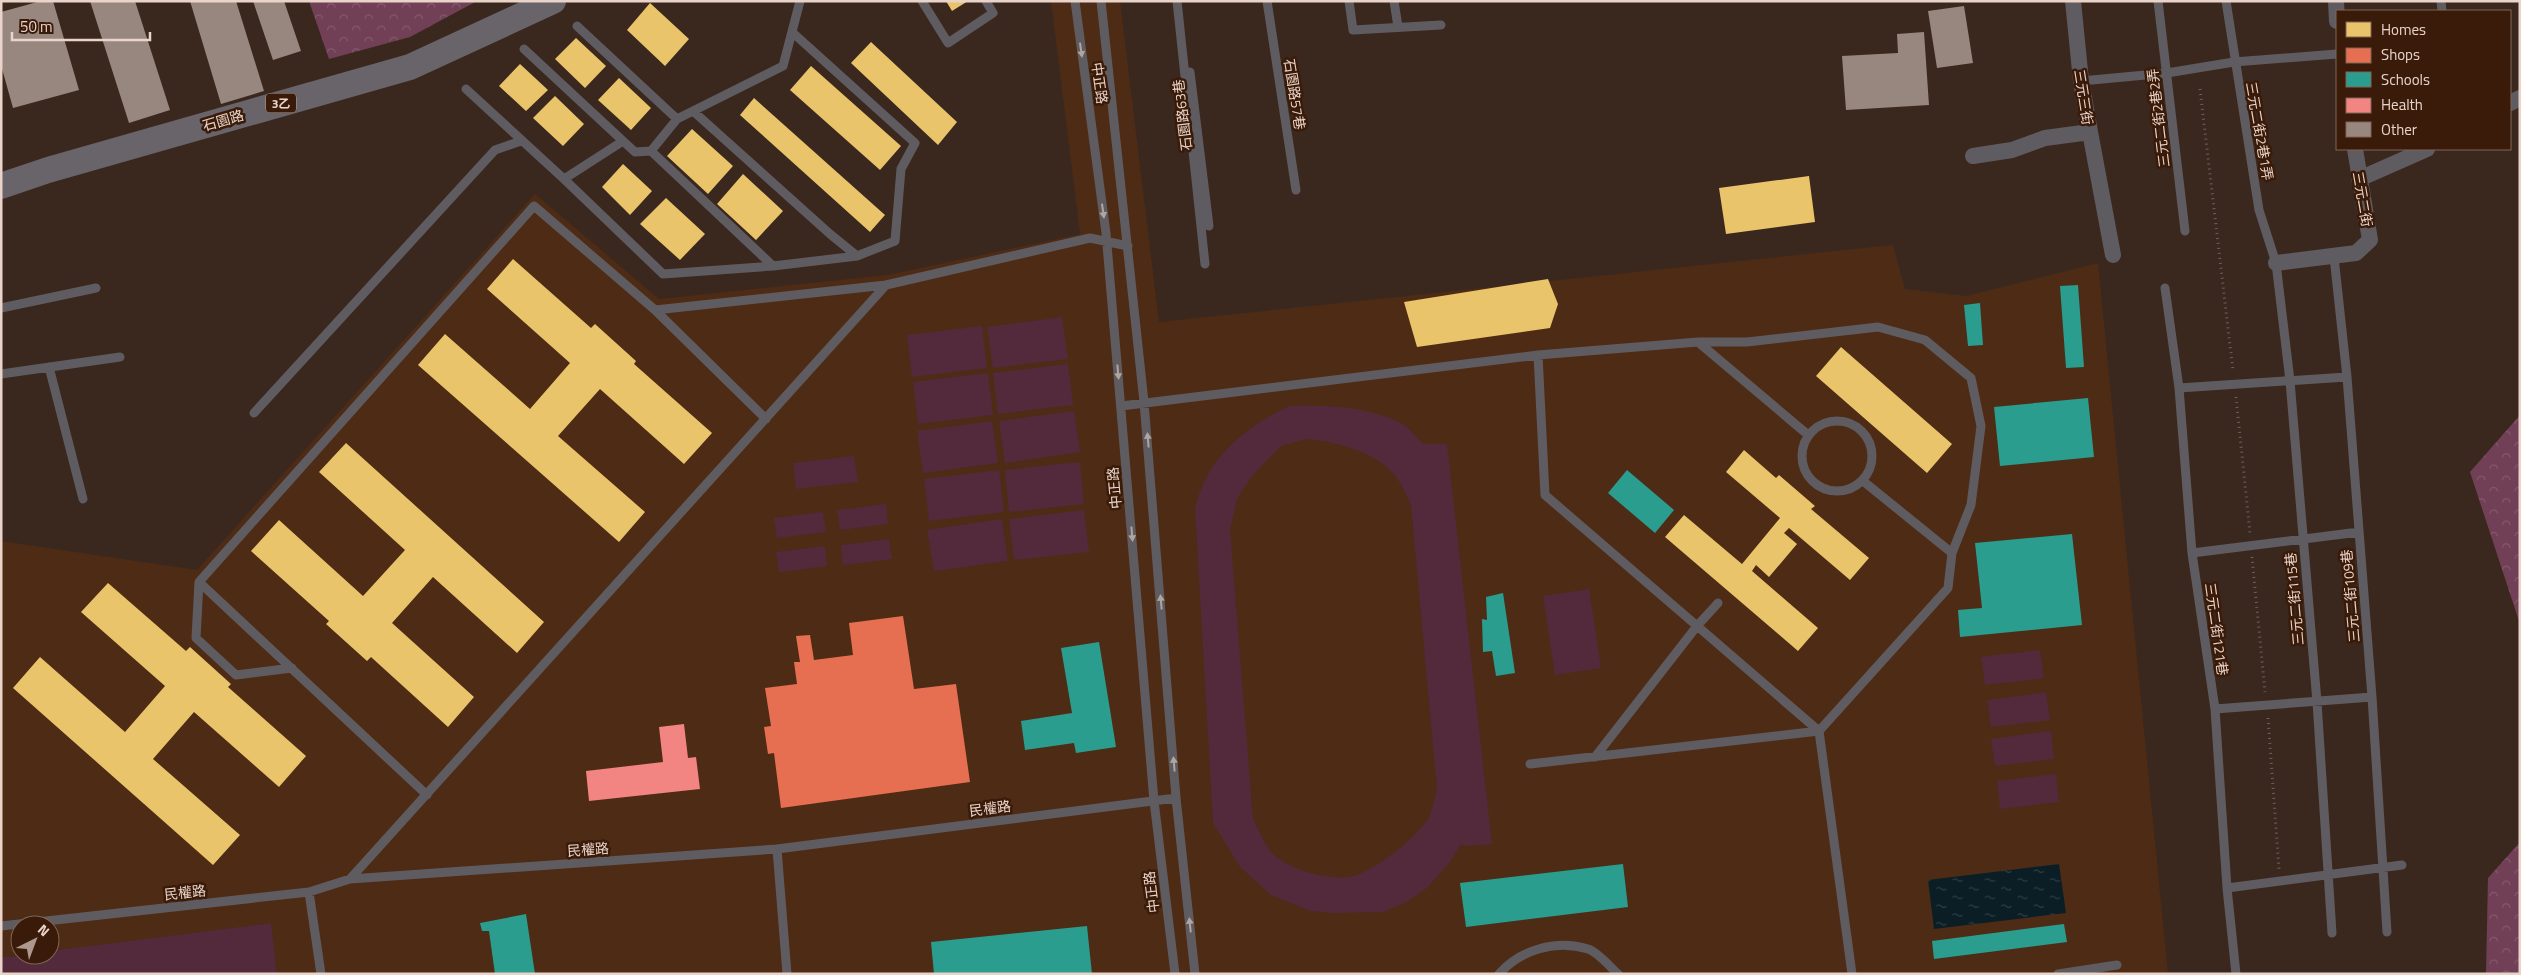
<svg xmlns="http://www.w3.org/2000/svg" width="2521" height="975" viewBox="0 0 2521 975" font-family="'Titillium Web','Noto Sans TC',sans-serif">
<defs>
<pattern id="forest-crowns" width="20" height="18" patternUnits="userSpaceOnUse" patternTransform="scale(1.25)"><rect width="20" height="18" fill="#713f56"/><path d="M2 6a3 3 0 1 1 6 0M12 15a3 3 0 1 1 6 0" fill="none" stroke="#855a6d"/></pattern>
<pattern id="water-ripples" width="26" height="14" patternUnits="userSpaceOnUse" patternTransform="scale(1.25)"><rect width="26" height="14" fill="#0b1e25"/><path d="M2 4q2-2 4 0t4 0M15 11q2-2 4 0t4 0" fill="none" stroke="#2f3e43"/></pattern>
</defs>
<rect width="100%" height="100%" fill="#3a281e"/>
<path fill="#4e2b15" fill-rule="evenodd" d="M1051,1H1120L1159,322L1893,245L1905,289L1966,296L2098,263L2168,974H1V541L197,570L535,194L659,299L888,275L1080,234ZM20,925H50V955H20Z"/>
<path fill="#522a3c" fill-rule="evenodd" d="M1062,317L1068,359L993,368L987,327Z
M982,326L987,368L912,377L907,335Z
M1068,364L1073,405L998,414L993,373Z
M988,373L993,415L918,424L913,382Z
M1289,406C1326,405 1367,406 1401,423C1409,427 1416,438 1424,444H1447L1492,844L1465,846L1461,844L1450,862L1427,888L1408,901L1384,912L1333,913L1311,911L1271,895L1240,867L1213,823L1195,508C1207,457 1244,428 1289,406ZM1306,439C1335,442 1371,450 1392,472C1400,480 1406,495 1411,505L1437,789C1435,797 1433,807 1430,815C1421,835 1372,873 1350,877C1329,880 1290,870 1274,855C1265,848 1259,829 1253,819L1230,530L1237,499L1252,476L1281,446Z
M1074,411L1080,452L1005,463L999,421Z
M992,421L998,463L923,473L917,431Z
M854,456L858,482L796,489L793,463Z
M1080,462L1084,504L1009,512L1005,470Z
M999,470L1004,512L929,521L924,479Z
M886,504L888,524L840,530L837,510Z
M1084,510L1089,552L1014,560L1009,519Z
M823,512L826,532L777,538L774,518Z
M1002,519L1008,561L934,571L927,530Z
M889,539L892,559L843,565L841,545Z
M825,546L827,566L779,572L776,552Z
M1589,589L1601,668L1555,675L1543,596Z
M2040,650L2044,678L1985,685L1981,657Z
M2046,692L2050,720L1991,727L1987,700Z
M2051,731L2054,759L1995,766L1991,739Z
M2056,774L2059,802L2000,809L1997,781Z
M271,923L277,974H1V957L50,955V951Z"/>
<path fill="url(#forest-crowns)" d="M309,1H477L410,37L329,59Z
M2520,415V624L2470,472Z
M2520,842V974H2486L2488,878Z"/>
<path fill="url(#water-ripples)" d="M2059,864L2066,913L1934,929L1928,880Z"/>
<path fill="#e9c46a" d="M946,1H968L952,11Z
M650,3L689,39L665,66L627,30Z
M576,38L606,66L585,88L555,59Z
M871,42L957,122L938,145L851,63Z
M520,64L548,90L526,111L499,86Z
M811,66L901,146L880,170L790,90Z
M619,78L651,108L631,130L598,100Z
M555,96L584,124L563,146L533,118Z
M754,98L885,215L870,232L740,115Z
M692,129L733,166L708,194L667,156Z
M623,164L652,191L630,215L602,187Z
M743,174L783,211L756,240L717,204Z
M1809,176L1815,222L1726,234L1719,188Z
M666,198L705,234L680,260L640,224Z
M513,259L591,328L595,324L636,361L634,364L712,433L684,464L600,389L558,436L645,512L619,542L418,365L445,334L530,409L570,363L487,289Z
M1548,279L1558,304L1550,328L1417,347L1404,302Z
M1841,347L1952,444L1927,473L1816,376Z
M346,443L544,622L517,653L433,577L392,623L474,697L448,727L371,657L367,661L326,624L329,621L251,551L279,520L363,596L405,550L319,472Z
M1744,450L1776,478L1779,475L1815,506L1811,509L1869,558L1850,580L1789,528L1784,533L1797,544L1769,577L1756,565L1752,571L1818,628L1798,651L1665,537L1684,515L1742,564L1780,518L1726,472Z
M108,583L186,651L190,647L231,684L228,687L306,756L279,787L194,712L153,759L240,835L213,865L13,688L40,657L125,732L165,686L81,612Z"/>
<path fill="#e76f51" d="M903,616L914,689L956,684L970,782L781,808L774,753L768,754L764,727L771,726L765,688L797,684L794,662H800L796,636L810,635L814,660L853,655L849,623Z"/>
<path fill="#2a9d8f" d="M2078,285L2084,367L2066,368L2060,286Z
M1980,303L1983,345L1968,346L1964,305Z
M2088,398L2094,457L2000,466L1994,407Z
M1627,470L1674,510L1655,533L1608,493Z
M2072,534L2082,625L1960,637L1958,610L1982,608L1975,543Z
M1503,593L1515,673L1496,676L1492,651L1483,652L1482,619L1487,620L1486,597Z
M1099,642L1116,747L1076,753L1074,743L1025,750L1021,721L1072,713L1061,648Z
M1623,864L1628,907L1466,927L1460,883Z
M526,914L535,974H495L489,931H482L480,923Z
M2064,924L2067,942L1934,959L1932,941Z
M1087,926L1092,974H934L931,942Z"/>
<path fill="#f28482" d="M684,724L688,758L696,757L700,789L589,801L586,771L663,762L659,727Z"/>
<path fill="#98877f" d="M41,1H53L79,90L13,108L1,65V12Z
M90,1H135L170,110L129,123Z
M190,1H236L264,91L221,104Z
M253,1H284L301,51L273,60Z
M1964,6L1973,63L1937,68L1928,11Z
M1924,32L1929,105L1846,110L1842,56L1898,53L1897,34Z"/>
<g fill="none" stroke-linecap="round" stroke-linejoin="round">
<path stroke="#696263" stroke-width="3" stroke-dasharray="1 4" stroke-linecap="butt" d="M2200,89L2233,371
M2236,397L2250,533
M2252,557L2265,692
M2268,718L2279,869"/>
<path stroke="#5f5c61" stroke-width="9" d="M922,1L948,43L993,13L986,1
M1075,1L1106,233L1154,801L1175,974
M1101,1L1144,402L1176,798L1195,974
M1177,1L1205,264
M1267,1L1296,190
M1349,1L1353,30L1441,25
M1394,1L1398,27
M2158,1L2185,231
M2226,1L2259,210L2276,263L2290,381L2317,702L2332,933
M2441,1L2442,11
M577,26L677,119L783,66L800,1
M524,49L623,141
M1190,72L1209,226
M2081,81L2167,73L2234,62L2337,54
M466,89L564,179
M693,111L830,234L857,256L895,241L901,169L915,143L792,32
M651,151L677,119
M2334,257L2347,377L2372,697L2387,932
M773,266L651,151L635,152L623,141L564,179L663,274L773,266L857,256
M2165,288L2179,388L2192,553L2215,709L2227,888L2236,974
M1,308L96,288
M655,310L766,419
M1698,342L1807,434
M49,367L83,499
M1,374L120,357
M2179,388L2347,377
M1121,406L1538,355L1698,342H1747L1878,327L1925,340L1971,378L1981,426L1971,505L1952,553L1948,588L1819,731L1852,974
M254,413L495,150L521,141
M1802 456a35 35 0 1 1 70 0a35 35 0 1 1-70 0Z
M1863,481L1952,553
M2192,553L2359,532
M199,582L196,638L236,675L292,668
M2215,709L2372,697
M1595,757L1697,626L1718,603
M1530,764L1819,731L1545,495L1538,355
M427,795L199,582L534,206L655,310L886,285
M777,849L787,974
M350,879L886,285L1090,238L1128,246
M2227,888L2402,865
M309,892L321,974
M1,926L309,892L350,879L777,849L1176,798
M1499,974C1520,950 1556,939 1588,949C1598,952 1610,967 1618,974
M2058,974L2117,965"/>
<path stroke="#5f5c61" stroke-width="16" d="M2336,1L2337,21
M2510,103L2520,98
M2090,132L2113,255
M1973,156L2012,150L2045,138L2090,132L2081,81L2073,1
M2359,179L2427,149
M2276,263L2356,253L2370,240L2355,149"/>
<path stroke="#696469" stroke-width="26" d="M1,186L48,170L410,67L553,1"/>
</g>
<defs><path id="oneway-solid" d="M-6-.8H1V-3.2L6.5 0L1 3.2V.8H-6Z" transform="scale(1.25)"/></defs>
<g fill="#b2a49f">
<use href="#oneway-solid" transform="translate(1081 50) rotate(82)"/>
<use href="#oneway-solid" transform="translate(1103 211) rotate(82)"/>
<use href="#oneway-solid" transform="translate(1118 372) rotate(85)"/>
<use href="#oneway-solid" transform="translate(1148 440) rotate(-95)"/>
<use href="#oneway-solid" transform="translate(1132 534) rotate(85)"/>
<use href="#oneway-solid" transform="translate(1161 602) rotate(-95)"/>
<use href="#oneway-solid" transform="translate(1174 764) rotate(-95)"/>
<use href="#oneway-solid" transform="translate(1190 925) rotate(-96)"/>
</g>
<g text-anchor="middle" dominant-baseline="central" stroke-width="5" stroke-linejoin="round" paint-order="stroke">
<rect fill="#3a1b09" stroke="#b59c8f" stroke-width="1" x="266" y="93.5" width="30" height="19" rx="4"/>
<g font-size="12" font-weight="bold" fill="#ead4c9">
<text x="281" y="103">3乙</text>
</g>
<g font-size="14" fill="#ead4c9" stroke="#3a1b09">
<text transform="translate(1100 83) rotate(82)">中正路</text>
<text transform="translate(1295 94) rotate(81)">石園路57巷</text>
<text transform="translate(2084 97) rotate(81)">三元三街</text>
<text transform="translate(1182 115) rotate(-97)">石園路63巷</text>
<text transform="translate(2158 118) rotate(-97)">三元二街2巷2弄</text>
<text transform="translate(223 120) rotate(-16)">石園路</text>
<text transform="translate(2260 131) rotate(80)">三元二街2巷1弄</text>
<text transform="translate(2363 199) rotate(80)">三元二街</text>
<text transform="translate(1114 488) rotate(-95)">中正路</text>
<text transform="translate(2350 596) rotate(-95)">三元二街109巷</text>
<text transform="translate(2294 599) rotate(-95)">三元二街115巷</text>
<text transform="translate(2217 629) rotate(82)">三元二街121巷</text>
<text transform="translate(990 808) rotate(-7)">民權路</text>
<text transform="translate(588 849) rotate(-4)">民權路</text>
<text transform="translate(185 892) rotate(-6)">民權路</text>
<text transform="translate(1151 892) rotate(-97)">中正路</text>
</g>
</g>
<rect width="2521" height="975" fill="none" stroke="#ead4c9" stroke-width="5"/>
<rect x="2336" y="10" width="175" height="140" fill="#3a1b09" stroke="#806556"/>
<rect x="2346" y="22" width="25" height="15" fill="#e9c46a" stroke="#806556"/>
<text x="2381" y="35" font-size="15" fill="#ead4c9">Homes</text>
<rect x="2346" y="48" width="25" height="15" fill="#e76f51" stroke="#806556"/>
<text x="2381" y="60" font-size="15" fill="#ead4c9">Shops</text>
<rect x="2346" y="72" width="25" height="15" fill="#2a9d8f" stroke="#806556"/>
<text x="2381" y="85" font-size="15" fill="#ead4c9">Schools</text>
<rect x="2346" y="98" width="25" height="15" fill="#f28482" stroke="#806556"/>
<text x="2381" y="110" font-size="15" fill="#ead4c9">Health</text>
<rect x="2346" y="122" width="25" height="15" fill="#98877f" stroke="#806556"/>
<text x="2381" y="135" font-size="15" fill="#ead4c9">Other</text>
<g transform="translate(35 940) rotate(42)"><circle r="24" fill="#3a1b09" stroke="#806556"/>
<path d="M0-4L9 19L0 12L-9 19Z" fill="#ac988d"/>
<text y="-8" font-size="14" font-weight="bold" text-anchor="middle" fill="#ead4c9">N</text>
</g>
<path d="M12 32v8h138v-8" fill="none" stroke="#ead4c9" stroke-width="2.5"/>
<text x="20" y="32" font-size="15" fill="#ead4c9" stroke="#3a1b09" stroke-width="4" paint-order="stroke">50 m</text>
</svg>
